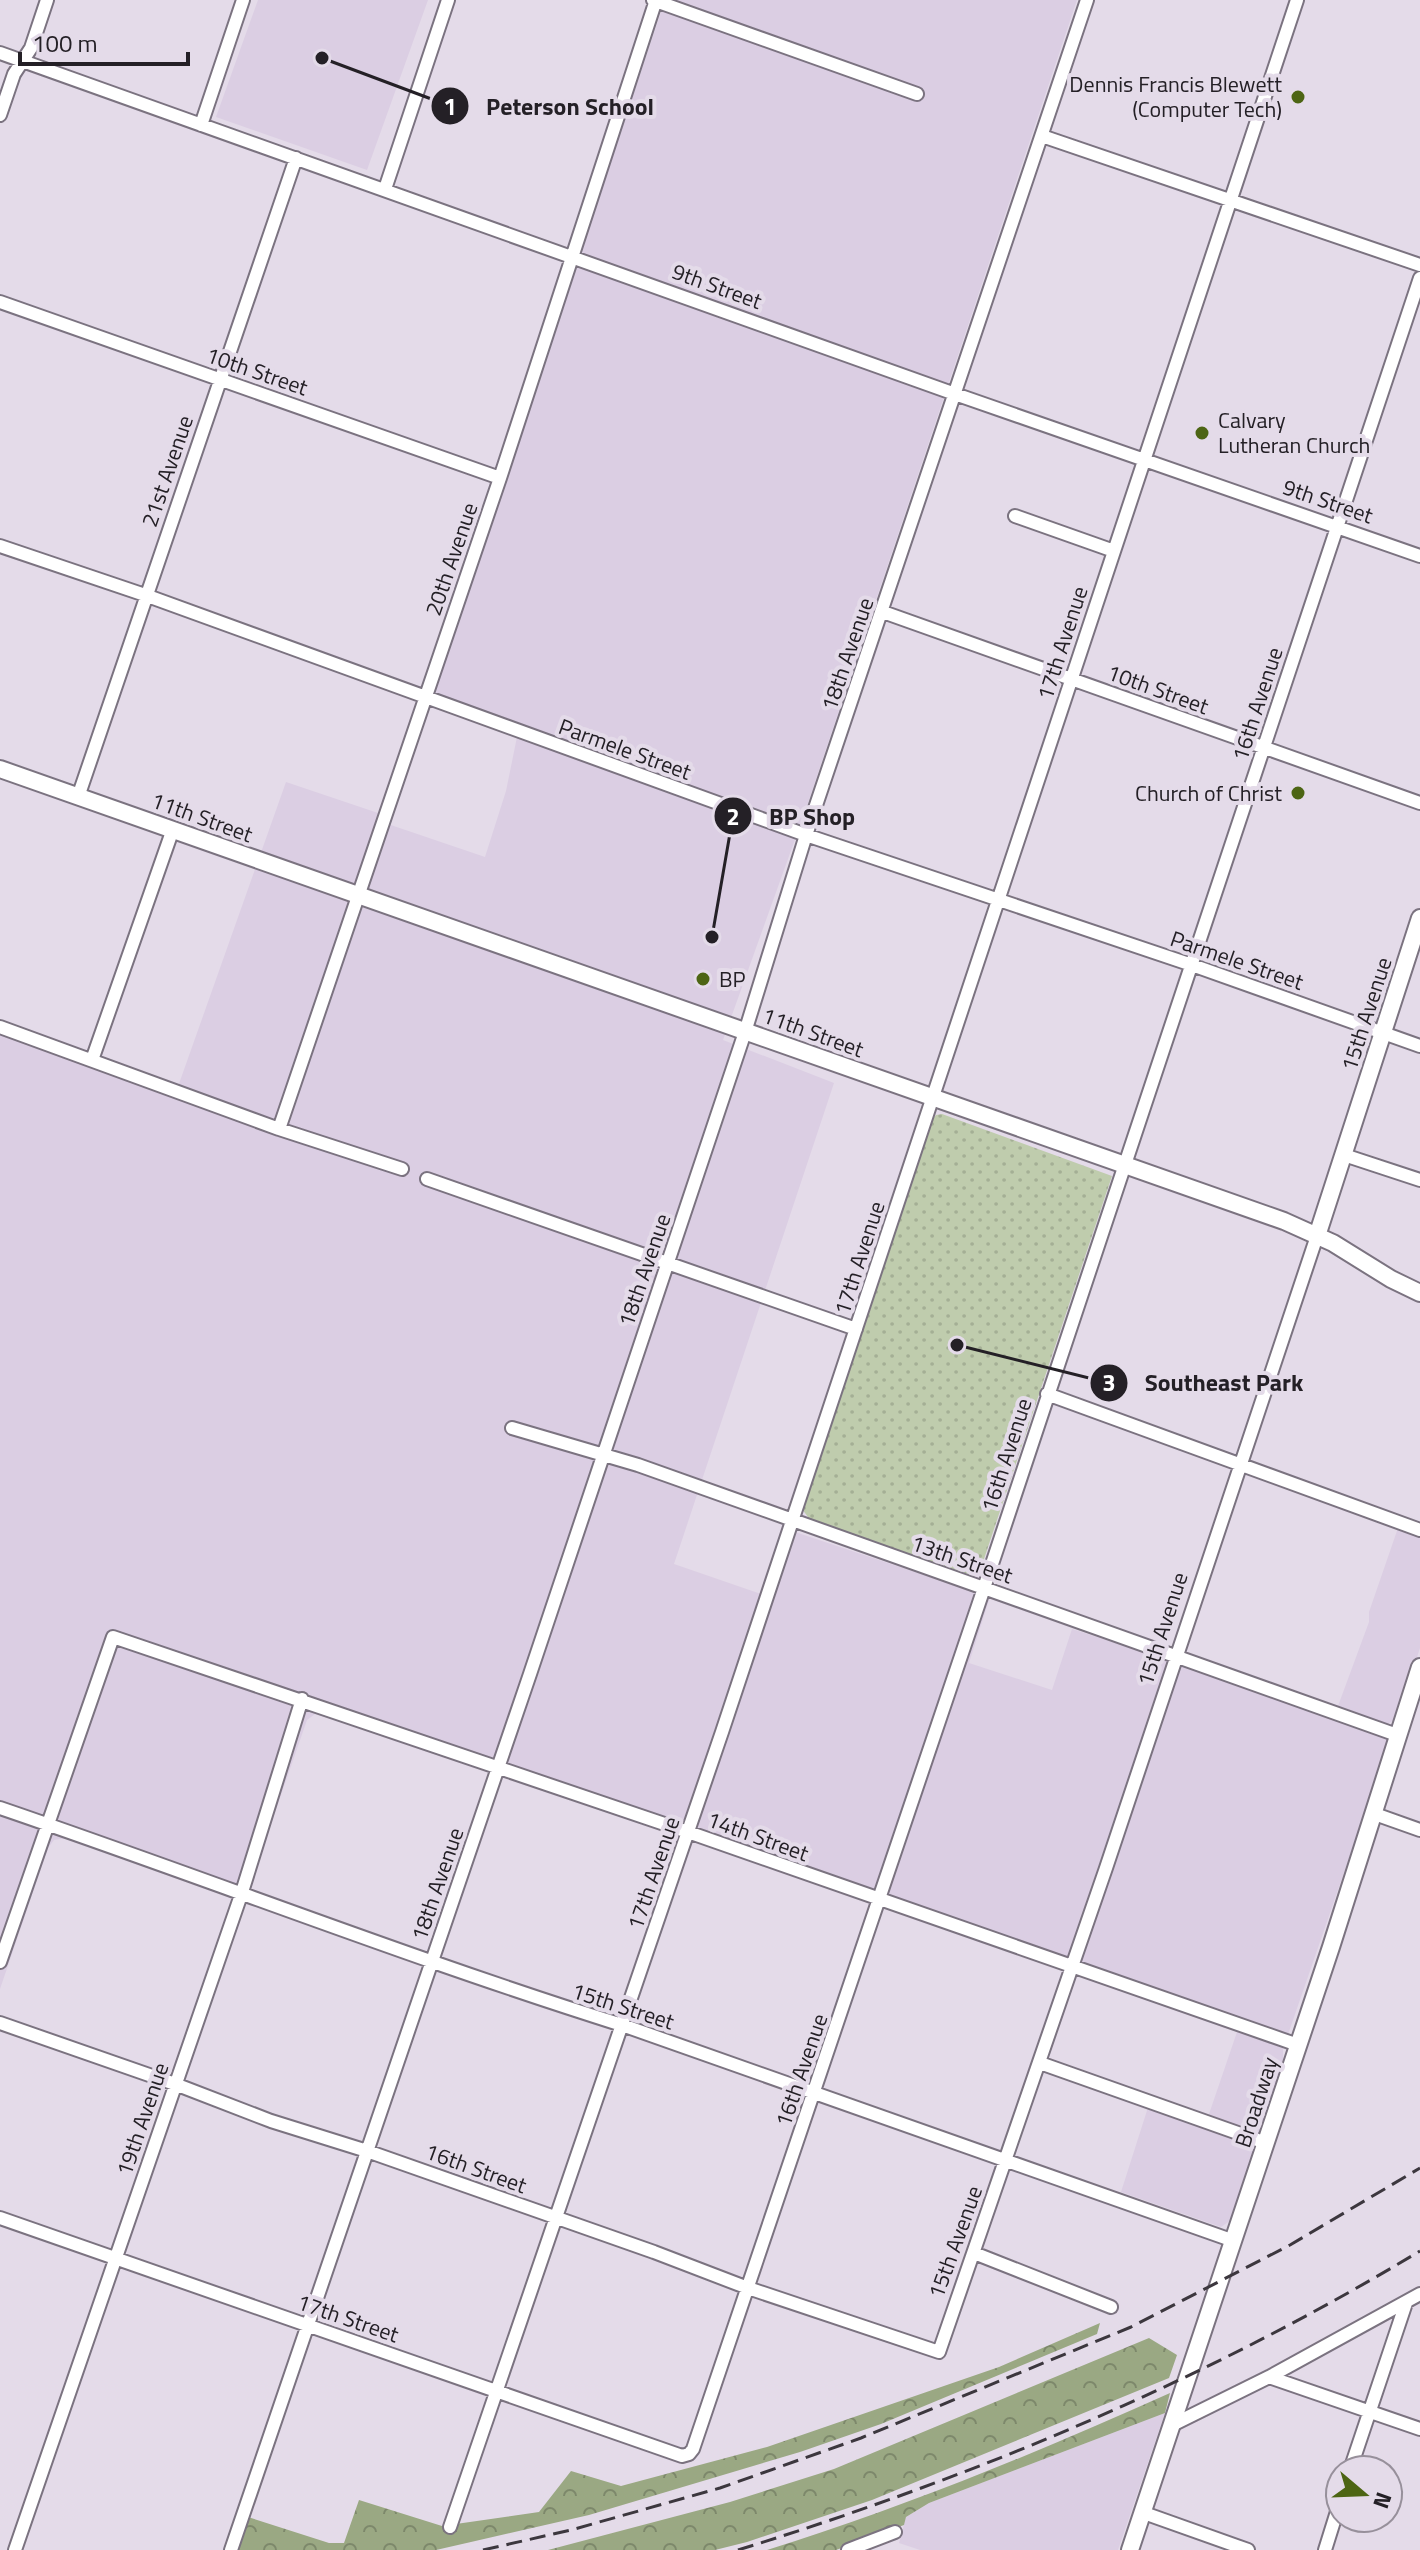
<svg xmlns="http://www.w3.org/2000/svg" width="1420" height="2550" viewBox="0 0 1420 2550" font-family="'Titillium Web',sans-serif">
<defs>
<pattern id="forest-crowns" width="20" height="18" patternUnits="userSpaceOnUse" patternTransform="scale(2)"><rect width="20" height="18" fill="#9aa883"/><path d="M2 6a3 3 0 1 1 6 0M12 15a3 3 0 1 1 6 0" fill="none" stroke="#7d886b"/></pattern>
<pattern id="park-dots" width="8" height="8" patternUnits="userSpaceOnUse" patternTransform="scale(2)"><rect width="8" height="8" fill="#bfccad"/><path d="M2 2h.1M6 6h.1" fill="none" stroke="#a4af95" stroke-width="1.8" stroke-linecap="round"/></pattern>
</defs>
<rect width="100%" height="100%" fill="#e4dbe9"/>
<path fill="#dbcee3" d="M258,0H428L367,170L216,117Z
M665,0H1077L807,806L723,1040L834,1083L674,1564L761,1594L783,1528L990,1597L969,1663L1052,1690L1072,1629L1194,1668L1387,1739V1748L1283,2049V2060L1231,2220L1221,2227L1121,2192L1151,2098L1208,2117L1237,2032L327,1712L319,1711L307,1720L244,1902L67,1838L54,1840L48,1848L0,1989V1034L175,1095L286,782L381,814L379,821L485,857L506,791L517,737L430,703Z
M1399,1525L1420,1534V1648L1397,1718L1388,1724L1338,1706L1369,1622V1612Z
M1165,2413L1118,2550H920L899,2543L906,2517L929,2503Z"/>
<path fill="url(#forest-crowns)" d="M1100,2323L1097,2334L881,2424L800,2452L589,2515L436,2550H236L248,2517L329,2543H344L359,2500L442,2526L539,2512L571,2471L621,2486L767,2447L999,2367Z
M1149,2338L1177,2355L1169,2378L872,2500L747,2542L715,2550H548L730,2502L834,2469Z
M1170,2393L1165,2413L929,2503L906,2517L904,2525L836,2550H767C905,2507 1039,2452 1170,2393Z"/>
<path fill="url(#park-dots)" d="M942,1114L1112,1176L980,1571L974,1576L811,1521L802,1509L932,1120L936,1115Z"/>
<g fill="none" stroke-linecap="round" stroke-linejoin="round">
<g stroke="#7b7380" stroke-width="16">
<path id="minor" d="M653,0L917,94
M0,53L955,394L1420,556
M0,115L14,74L31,48L47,0
M201,125L243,0
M1042,136L1420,265
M385,189L448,0
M0,302L500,478
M1015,516L1114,551
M0,546L145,595L806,835L1192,965L1420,1046
M883,612L1420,803
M78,797L296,158
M0,1027L279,1129L402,1169
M92,1060L173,829
M279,1129L500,478L656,0
M1344,1155L1420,1180
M427,1179L856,1329
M1047,1394L1420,1530
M512,1428L638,1465L1397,1735
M0,1808C208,1879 412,1959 622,2025L1234,2241
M1372,1813L1420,1830
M0,1962L113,1637L688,1832L1298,2045
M0,2023L175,2084L271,2121L367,2151L654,2252L748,2288L939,2352L1106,1868L1317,1236
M1040,2063L1266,2143
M0,2218L682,2456L689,2454L693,2449L984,1588L1420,278
M974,2253L1111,2307
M1269,2377L1420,2429
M1172,2425L1269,2377L1420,2294
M1350,2470L1406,2303
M1144,2513L1248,2550
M450,2527L722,1732L1297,0
M15,2550L242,1892L302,1699
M231,2550L530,1674L745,1032L806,835L1087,0
M848,2550L895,2532
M1325,2550L1340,2502"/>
</g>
<g stroke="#7b7380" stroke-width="20">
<path id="major" d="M0,769L1284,1221L1333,1243L1391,1279L1420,1293
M1317,1236L1420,918
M1130,2550L1331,1947L1420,1667"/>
</g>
<use href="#minor" stroke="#fff" stroke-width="12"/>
<use href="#major" stroke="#fff" stroke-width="16"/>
<path stroke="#3c373e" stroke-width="3" stroke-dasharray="16 8" stroke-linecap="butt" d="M483,2550L571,2530L720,2488L861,2438L1131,2327L1290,2245L1420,2168
M738,2550C977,2476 1206,2380 1420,2251"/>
</g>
<g fill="#4d6514" stroke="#e4dbe9" stroke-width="3">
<circle cx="1298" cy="97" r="8"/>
<circle cx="1202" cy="433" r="8"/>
<circle cx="1298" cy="793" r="8"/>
<circle cx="703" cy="979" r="8"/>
</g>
<g text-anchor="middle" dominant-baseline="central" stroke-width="8" stroke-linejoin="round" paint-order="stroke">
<g font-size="22" fill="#242026" stroke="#e4dbe9" text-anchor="end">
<text x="1282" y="84">Dennis Francis Blewett<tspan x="1282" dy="25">(Computer Tech)</tspan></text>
<text x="1218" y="420" text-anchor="start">Calvary<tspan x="1218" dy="25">Lutheran Church</tspan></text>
<text x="1282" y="793">Church of Christ</text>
<text x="719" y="979" text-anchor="start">BP</text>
</g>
<g font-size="22" fill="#242026" stroke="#e4dbe9">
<text transform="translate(717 286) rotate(20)">9th Street</text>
<text transform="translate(257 371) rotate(19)">10th Street</text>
<text transform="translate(167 471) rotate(-71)">21st Avenue</text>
<text transform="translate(1328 501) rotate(19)">9th Street</text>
<text transform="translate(451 559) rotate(-71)">20th Avenue</text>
<text transform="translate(1062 643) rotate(-72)">17th Avenue</text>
<text transform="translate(847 654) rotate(-71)">18th Avenue</text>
<text transform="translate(1158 689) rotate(20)">10th Street</text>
<text transform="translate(1257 704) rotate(-72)">16th Avenue</text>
<text transform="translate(625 749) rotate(20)">Parmele Street</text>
<text transform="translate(202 817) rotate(20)">11th Street</text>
<text transform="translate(1237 960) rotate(19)">Parmele Street</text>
<text transform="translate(1366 1014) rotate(-72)">15th Avenue</text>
<text transform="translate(813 1032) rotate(20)">11th Street</text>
<text transform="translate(859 1258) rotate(-72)">17th Avenue</text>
<text transform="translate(644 1270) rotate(-71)">18th Avenue</text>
<text transform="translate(1006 1455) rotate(-72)">16th Avenue</text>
<text transform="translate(962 1559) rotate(19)">13th Street</text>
<text transform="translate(1162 1629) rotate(-72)">15th Avenue</text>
<text transform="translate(758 1836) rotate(20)">14th Street</text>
<text transform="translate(653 1873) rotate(-71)">17th Avenue</text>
<text transform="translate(437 1884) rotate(-71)">18th Avenue</text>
<text transform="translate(623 2006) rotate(18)">15th Street</text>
<text transform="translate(801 2070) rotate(-71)">16th Avenue</text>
<text transform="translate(1256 2102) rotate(-72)">Broadway</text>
<text transform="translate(142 2119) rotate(-71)">19th Avenue</text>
<text transform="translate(476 2168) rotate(20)">16th Street</text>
<text transform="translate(955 2242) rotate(-70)">15th Avenue</text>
<text transform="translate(348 2318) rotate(19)">17th Street</text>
</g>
</g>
<path fill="none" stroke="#242026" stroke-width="3" d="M322 58L450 106M712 937L733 816M957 1345L1109 1383"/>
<g fill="#242026" stroke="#e4dbe9" stroke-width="3">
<circle cx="322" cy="58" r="8"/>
<circle cx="712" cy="937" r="8"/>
<circle cx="957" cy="1345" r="8"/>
<circle cx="450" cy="106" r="20"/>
<circle cx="733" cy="816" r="20"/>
<circle cx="1109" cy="1383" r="20"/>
</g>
<g font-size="24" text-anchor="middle" font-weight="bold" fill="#fff">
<text x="450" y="115">1</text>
<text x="733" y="825">2</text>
<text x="1109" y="1391">3</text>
</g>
<g font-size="24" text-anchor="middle" font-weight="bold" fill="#242026" stroke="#e4dbe9" stroke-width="8" stroke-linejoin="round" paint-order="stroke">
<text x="570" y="115">Peterson School</text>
<text x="812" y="825">BP Shop</text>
<text x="1224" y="1391">Southeast Park</text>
</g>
<g transform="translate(1364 2494) rotate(109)"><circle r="38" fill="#e4dbe9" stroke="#97909b" stroke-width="2"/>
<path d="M0-6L14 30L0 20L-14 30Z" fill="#4d6514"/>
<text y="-12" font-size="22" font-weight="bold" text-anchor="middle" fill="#242026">N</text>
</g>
<path d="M20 52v12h168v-12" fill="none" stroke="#242026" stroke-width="4"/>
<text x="32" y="52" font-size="24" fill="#242026" stroke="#e4dbe9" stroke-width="6" paint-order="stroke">100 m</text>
</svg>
